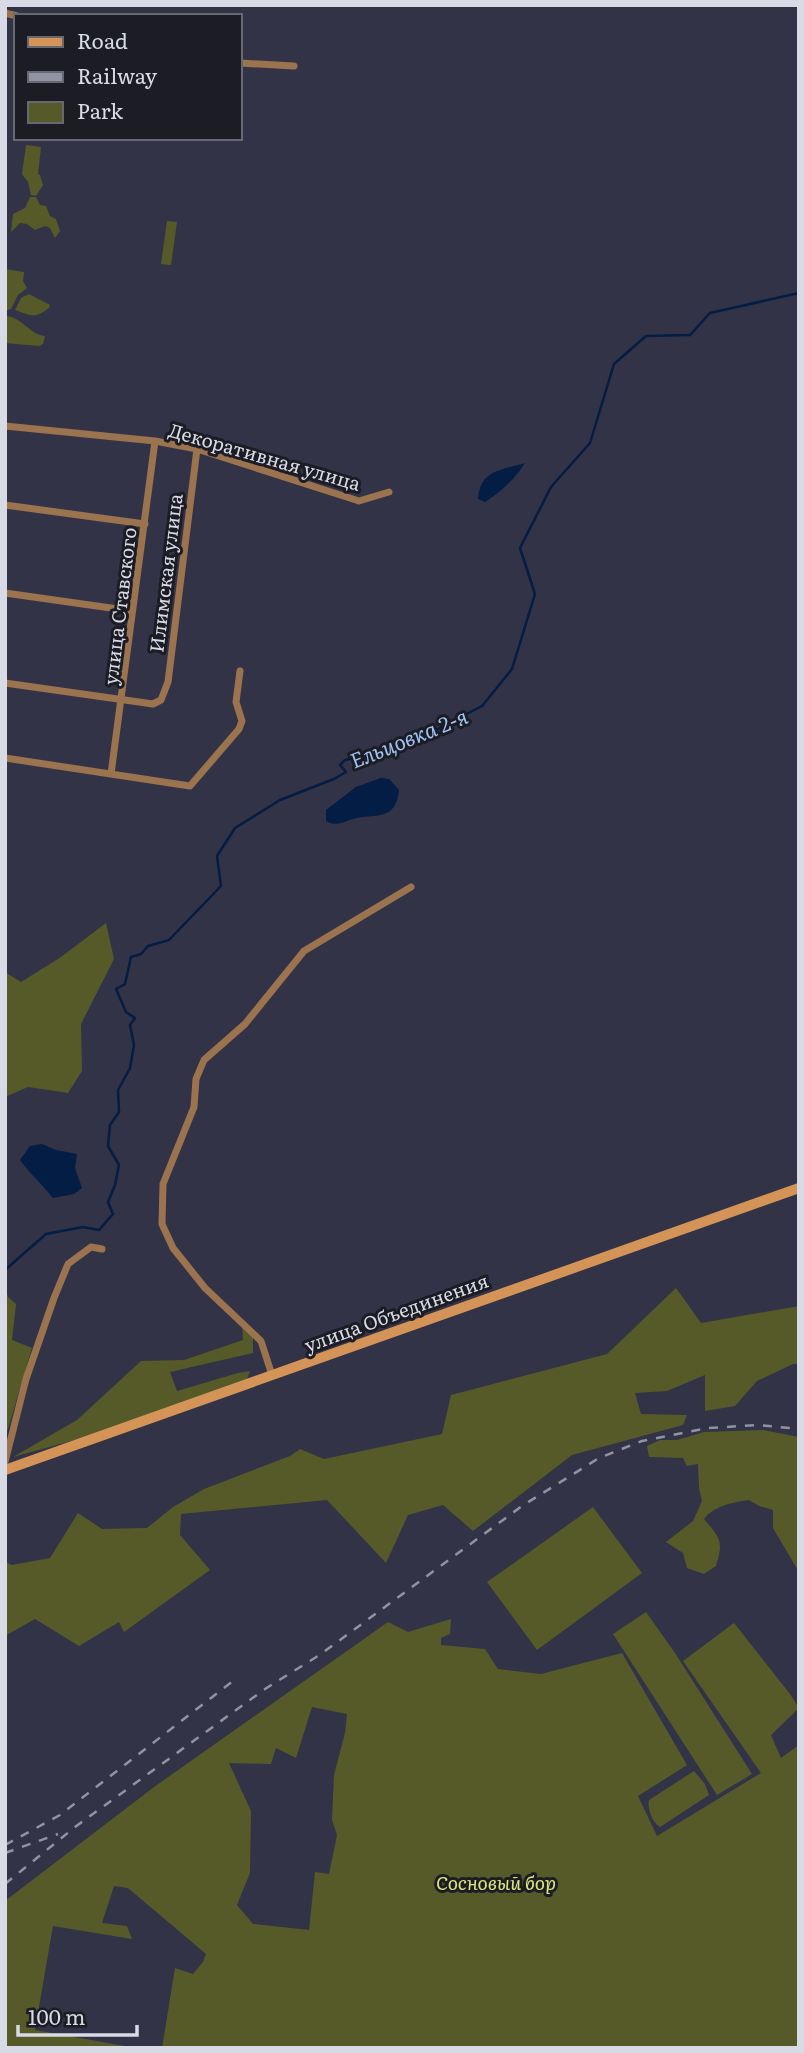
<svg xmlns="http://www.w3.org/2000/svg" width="804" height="2053" viewBox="0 0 804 2053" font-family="Literata,serif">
<rect width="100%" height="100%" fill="#323346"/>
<path fill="#565a29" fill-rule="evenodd" d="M26,145L41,147L38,174L40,175L43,185L36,196L31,195L28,182L22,174Z
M30,197H36L40,205L46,206L50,216L56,219L60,231L55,238L50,228L45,226L35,230L27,224L20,223L11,232L13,214L25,208Z
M167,221L177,222L171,265L161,264Z
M5,269L24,272L23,281L27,288L18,295L11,309L5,311Z
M29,294L50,305L49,308C34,319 32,316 15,310L21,298Z
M5,316C23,317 28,334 45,336L43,344L39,346L5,343Z
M106,923L114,959L81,1024L82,1071L68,1093L28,1087L5,1097V972L21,982L61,957Z
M5,1288L8,1297L16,1304L12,1340L32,1348L5,1439Z
M676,1288L701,1323L799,1306V1364H793L757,1381L735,1406L705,1411V1375L667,1391L635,1393L641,1414L687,1415L683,1425L572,1455L473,1531L443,1505L408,1515L386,1563L327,1500L181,1514L180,1535L210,1570L124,1632L119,1622L79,1646L35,1619L5,1636V1562L12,1565L50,1558L78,1513L102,1529L147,1528L173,1507L204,1489L290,1456L300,1449L324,1459L442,1434L451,1395L607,1354Z
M242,1326L253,1337V1353L170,1372L177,1391L238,1373L250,1371L247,1379L86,1437L13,1457L77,1420L141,1361L184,1360L243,1340Z
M763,1430L799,1437V1572L773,1528V1510L759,1506L749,1500C733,1502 714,1506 704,1519C720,1538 724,1541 716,1566L704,1574L687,1568L683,1553L666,1542L693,1521L702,1501L699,1488L698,1464L687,1466L683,1458L649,1457L647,1446L660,1440H677L704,1432Z
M593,1507L642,1573L537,1650L487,1582Z
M646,1612L675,1653L752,1774L717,1795L613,1634Z
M451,1619L450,1634L441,1638V1645L485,1649L498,1669L541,1674L622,1653L687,1765L638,1796L657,1836L761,1773L683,1661L734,1623L790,1694L799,1708L771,1735L781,1758L799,1745V2048H162L175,1968L193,1974L203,1962L206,1954L128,1888L114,1886L102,1923L127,1926L132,1939L53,1926L35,2030L136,2048H5V1901L154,1787L388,1622L408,1632ZM312,1707L347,1714L345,1733L334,1775L332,1820L337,1835L329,1874L315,1872L309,1930L253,1924L237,1905L250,1873L251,1811L229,1763L271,1764L276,1748L296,1758Z
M694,1771L705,1784L709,1795L660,1827C652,1822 647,1808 649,1800Z"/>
<path fill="#031d44" d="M525,463C514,480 502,491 485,502L478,499C480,470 501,470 525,463Z
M381,778L389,779L399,790C396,822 375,813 353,819C343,822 336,827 326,821V810L356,787Z
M42,1144L56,1150L77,1154L75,1168L82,1188L74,1194L53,1198C42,1184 30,1174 20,1160L30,1146Z"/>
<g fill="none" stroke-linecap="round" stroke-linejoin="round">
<path stroke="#031d44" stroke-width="2.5" d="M5,1270L46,1234L83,1227L99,1230L113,1214L108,1202L115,1185L119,1165L108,1146L110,1125L119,1112L118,1090L130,1068L134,1045L130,1025L135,1018L126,1012L116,989L125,984L131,957L141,954L148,946L169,940L221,886L217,856L235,828L280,800L334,779L346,772L340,765L345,760L380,752L436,730L482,706L512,669L535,594L520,548L551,487L590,443L614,364L646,336L690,335L710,313L799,293"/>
<path stroke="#9b734e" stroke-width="7" d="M5,13L17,16
M240,63L294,66
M5,426L155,441L197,449L359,501L389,492
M5,505L145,524
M5,593L132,611
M5,683L153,704L161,700L168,682L197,449
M5,758L190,786L239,729L242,721L236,702L240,671
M111,774L155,441
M272,1375L261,1341L205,1288L173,1248L162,1224L163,1184L194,1107L196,1079L204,1060L245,1024L304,951L411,887
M5,1462L26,1379L54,1298L68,1264L91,1247L102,1249"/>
<path stroke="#d49457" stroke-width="10" d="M5,1470L799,1188"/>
<path stroke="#9193a2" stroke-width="2.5" stroke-dasharray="9 9" stroke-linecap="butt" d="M5,1845L60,1815L233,1681
M5,1853L58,1834
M5,1884L75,1827L265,1689L321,1654L522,1506L599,1458L642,1441L708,1428L759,1425L799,1429"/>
</g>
<g text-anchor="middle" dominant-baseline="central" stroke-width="6" stroke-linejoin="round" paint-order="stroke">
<g font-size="19" fill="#d8dae6" stroke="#1b1c24">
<text transform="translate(265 456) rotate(16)">Декоративная улица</text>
<text transform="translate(165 573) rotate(-83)">Илимская улица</text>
<text transform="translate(119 606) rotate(-83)">улица Ставского</text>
<text transform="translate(396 1312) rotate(-20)">улица Объединения</text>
</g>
<g font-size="19" font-style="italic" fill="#dde67b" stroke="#1b1c24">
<text x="496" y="1882">Сосновый бор</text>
</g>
<g font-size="21" font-style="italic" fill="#a0c1f3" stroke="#1b1c24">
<text transform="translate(408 737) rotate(-22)">Ельцовка 2-я</text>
</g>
</g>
<rect width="804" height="2053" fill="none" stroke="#d8dae6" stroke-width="14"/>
<rect x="14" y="14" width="228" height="126" fill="#1b1c24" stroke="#676872" stroke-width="2"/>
<rect x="28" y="37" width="35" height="10" fill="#d49457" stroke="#676872" stroke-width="2"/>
<text x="77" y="49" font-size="21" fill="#d8dae6">Road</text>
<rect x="28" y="72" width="35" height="10" fill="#9193a2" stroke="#676872" stroke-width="2"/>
<text x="77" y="84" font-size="21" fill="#d8dae6">Railway</text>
<rect x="28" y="102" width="35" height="21" fill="#565a29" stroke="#676872" stroke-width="2"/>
<text x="77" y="119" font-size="21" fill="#d8dae6">Park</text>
<path d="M18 2025v10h119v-10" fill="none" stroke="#d8dae6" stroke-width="3.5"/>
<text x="28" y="2025" font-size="21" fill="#d8dae6" stroke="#1b1c24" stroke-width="5" paint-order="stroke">100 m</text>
</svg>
